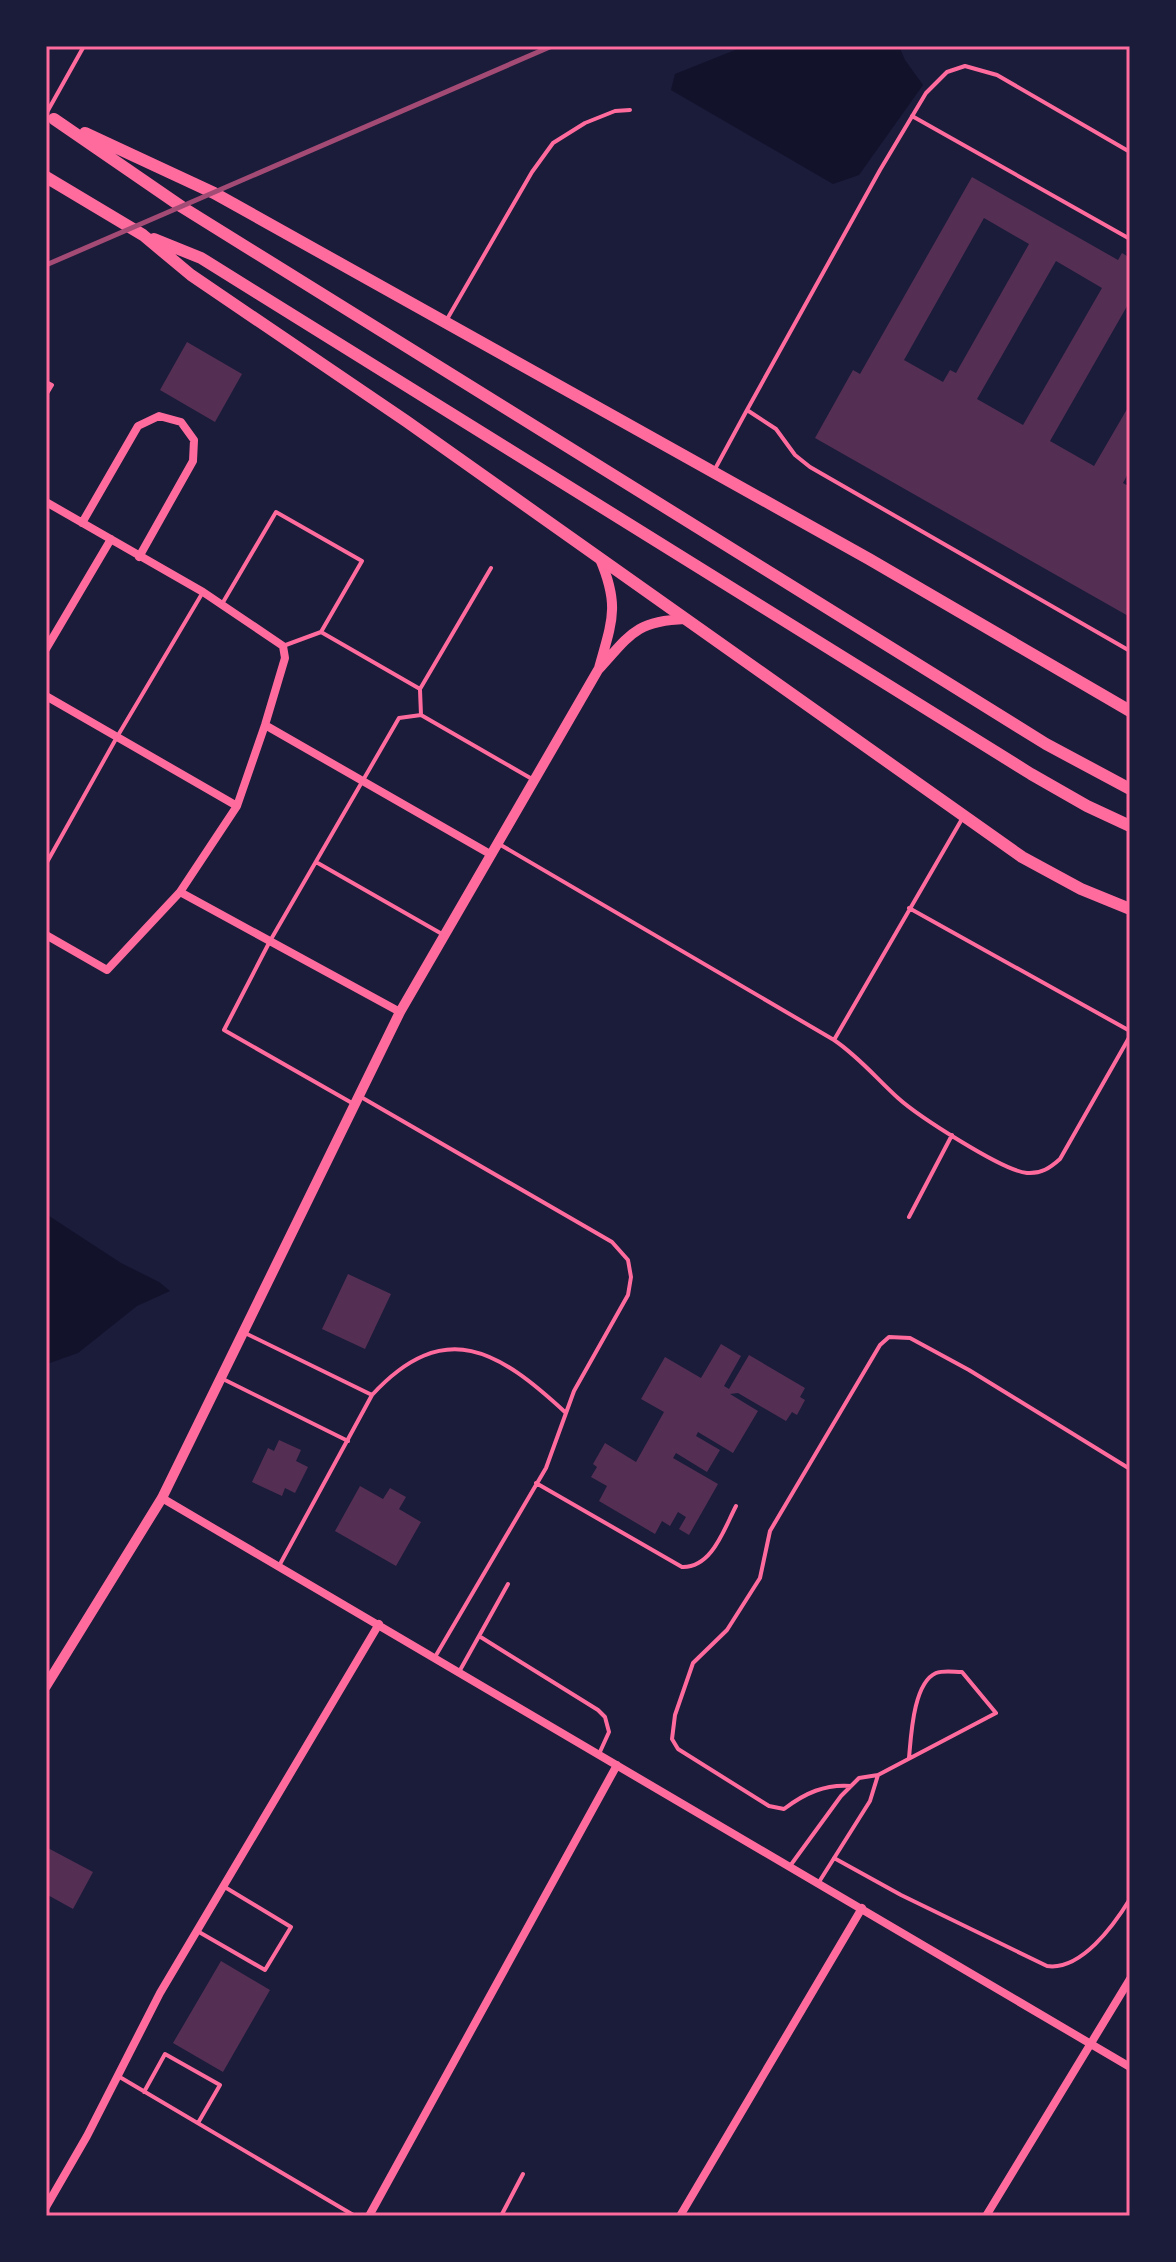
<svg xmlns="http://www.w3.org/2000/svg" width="1176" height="2262" viewBox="0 0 1176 2262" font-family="Lato,sans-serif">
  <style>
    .water { fill: #12122b }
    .building { fill: #542f53; fill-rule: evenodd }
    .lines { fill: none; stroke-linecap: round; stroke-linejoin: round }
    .service { stroke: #ff6b9d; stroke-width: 4 }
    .minor { stroke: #ff6b9d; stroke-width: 8 }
    .tertiary { stroke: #ff6b9d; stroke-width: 10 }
    .primary { stroke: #ff6b9d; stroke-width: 12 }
    .rail { stroke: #a44b75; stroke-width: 5 }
    .neatline { fill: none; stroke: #ff6b9d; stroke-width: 3 }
  </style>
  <rect width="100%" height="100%" fill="#1b1b3a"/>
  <!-- water -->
  <path class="water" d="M745,46h154l6,14 18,25 -64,90 -26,9 -162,-94 4,-16z
    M46,1214l75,49 38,19 11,9 -33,15 -59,47 -31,11z"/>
  <!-- building -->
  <path class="building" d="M972,177l146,83 4,-7 8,5v43l-80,140 44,25 36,-62v66l-7,13 7,4v130l-315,-179 38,-68 7,4zM984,218l45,26 -73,129 -6,-3 -7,12 -39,-22zM1056,261l46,27 -79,137 -46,-26z
    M187,342l55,32 -27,48 -55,-32z
    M348,1274l43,20 -26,55 -43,-20z
    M721,1344l20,12 -17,30 5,3 20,-34 56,33 -5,9 5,3 -8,15 -5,-3 -6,9 -48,-28 -8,1 28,17 -25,42 -35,-21 -2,4 24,14 -13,22 -31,-19 -3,5 45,26 -29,51 -10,-6 7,-12 -8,-5 -8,14 -8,-5 -7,13 -56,-33 8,-15 -16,-9 6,-10 -4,-3 12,-21 31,19 28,-50 -23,-13 24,-42 36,21z
    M279,1440l22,10 -5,11 12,6 -13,26 -10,-5 -3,8 -30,-14 16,-34 6,3z
    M360,1486l23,13 7,-11 16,9 -7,12 22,13 -25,44 -61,-35z
    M46,1847l47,25 -20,37 -27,-15z
    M221,1961l49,29 -47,82 -50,-29z"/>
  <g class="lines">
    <!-- service -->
    <path class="service" d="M46,114l38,-68
      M912,116l218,123
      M446,321l86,-149 21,-29 32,-20 30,-12 15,-1
      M46,382l6,3 -6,10
      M747,410l133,-240 46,-77 21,-21 18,-6 32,9 133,77
      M715,469l32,-59 29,19 19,26 15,12 320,184
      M222,604l54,-92 86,49 -41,71
      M283,646l38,-14 99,57 71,-121
      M420,690l1,25
      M499,844l335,196c25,17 42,38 64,58 20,18 105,73 129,75 14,1 23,-5 33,-14l70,-123
      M316,862l126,72
      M46,864l71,-127 86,-145
      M909,908l221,123
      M834,1040l128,-221
      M361,1097l251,145 16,18 3,17 -3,18 -54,96 -28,77 -111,189
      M352,1103l-128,-73 46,-89 129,-223 22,-3 111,64
      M909,1217l43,-82
      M245,1333l127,62
      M223,1379l125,62
      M536,1483l146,84c30,1 42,-38 54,-61
      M279,1566l93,-171c73,-79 127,-44 194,18
      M479,1636l119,74 7,7 4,15 -10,22
      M459,1672l49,-88
      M851,1786c-26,-2 -46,7 -67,23l-15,-3 -91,-57 -6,-10 3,-24 18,-52 34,-33 33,-52 10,-47 110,-186 9,-8 21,1 59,32 161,99
      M834,1858l67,37 146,71c34,5 67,-41 83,-67
      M790,1866l51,-70 18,-18 19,-3 118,-62 -34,-41c-8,0 -18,-2 -26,1 -23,10 -25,64 -27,85
      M819,1882l51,-81 8,-26
      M199,1932l66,38 26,-43 -68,-41
      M118,2076l237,140
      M144,2092l21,-38 55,31 -22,38
      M501,2216l22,-42"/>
    <!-- minor -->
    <path class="minor" d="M46,502l157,90 80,54 2,12 -20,67 -28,81 -57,86 -73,78 -61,-35
      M82,523l56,-97 21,-10 22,6 13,18 -1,21 -54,96
      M46,649l65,-110
      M46,696l191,110
      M265,725l225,129
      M180,892l220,120
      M162,1498l968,569
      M46,2207l41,-71 73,-143 219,-369
      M369,2216l248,-451
      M680,2216l182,-308
      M986,2216l144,-237"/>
    <!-- tertiary -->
    <path class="tertiary" d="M599,668c13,-47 21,-62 1,-109
      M46,1686l116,-188 238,-486 198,-342c32,-35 37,-49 87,-51"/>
    <!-- primary -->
    <path class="primary" d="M54,119l128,88 864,537 84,45
      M85,133l129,60 655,366 261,152
      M46,177l97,58 48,40 215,146 616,436 59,32 49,20
      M154,239l47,19 830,516 56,32 43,20"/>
    <!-- rail -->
    <path class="rail" d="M46,265l506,-219"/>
  </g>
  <!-- border -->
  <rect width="1176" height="2262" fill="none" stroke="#1b1b3a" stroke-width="96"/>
  <rect x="48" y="48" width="1080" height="2166" class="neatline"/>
</svg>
